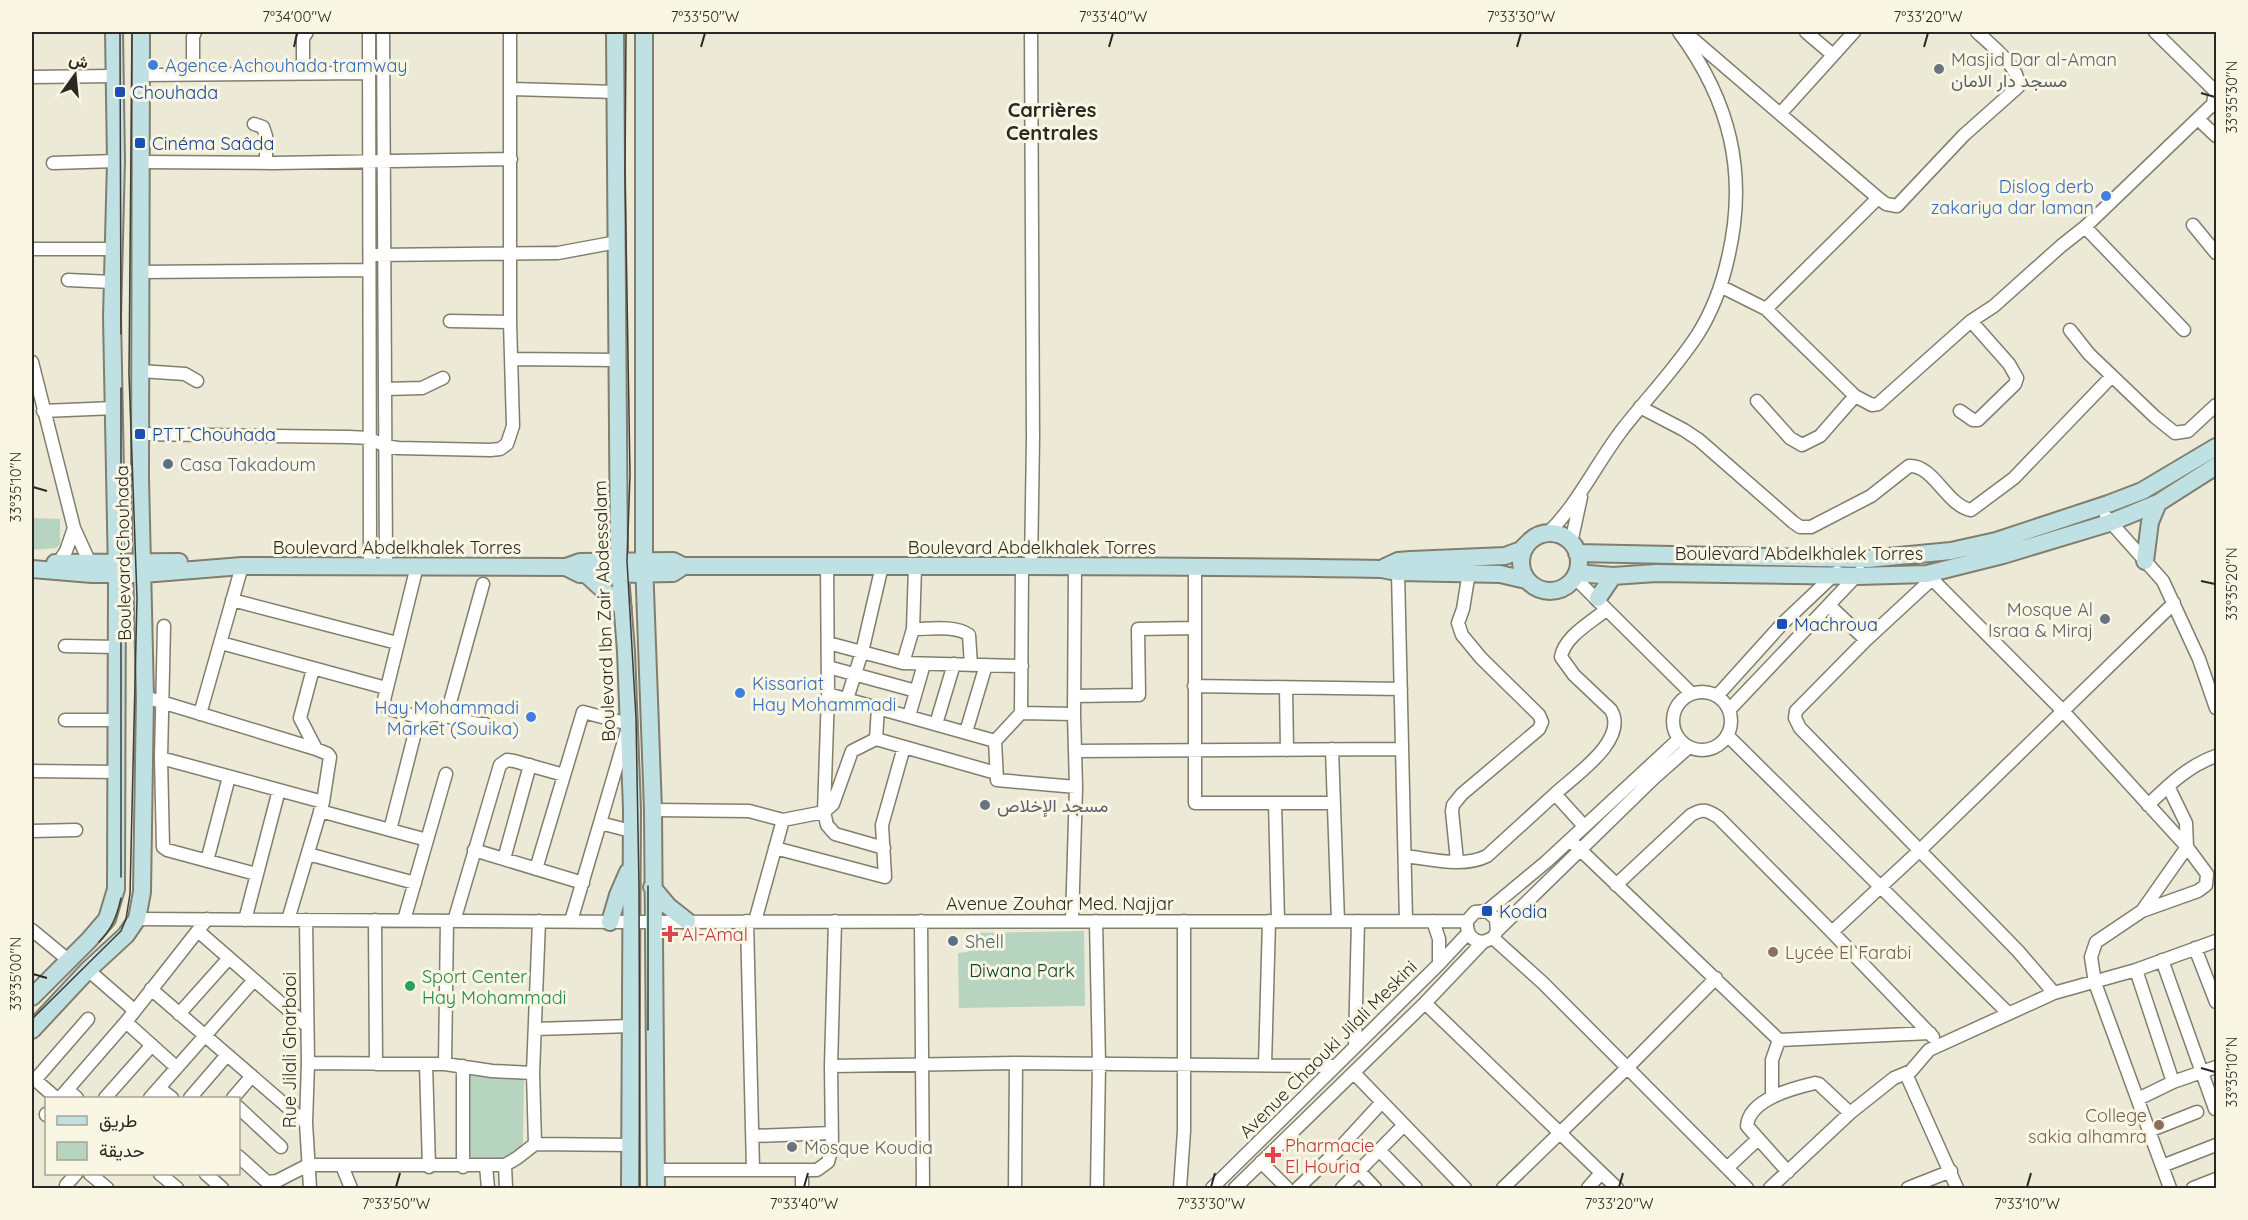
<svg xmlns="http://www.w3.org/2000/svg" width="2248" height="1220" viewBox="0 0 2248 1220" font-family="Quicksand,Vazirmatn,sans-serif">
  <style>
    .green { fill: #b7d4c1 }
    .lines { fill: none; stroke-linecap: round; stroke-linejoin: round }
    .street-casing { stroke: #817e6e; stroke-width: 15 }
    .secondary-casing { stroke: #817e6e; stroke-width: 20 }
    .street { stroke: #fff; stroke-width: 12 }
    .secondary { stroke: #c0e1e3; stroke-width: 16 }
    .tram { stroke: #3f3d36; stroke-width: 1.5 }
    .ticks { fill: none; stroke: #2a2822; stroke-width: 2 }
    .shop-dot { fill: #3f7fe0; stroke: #f9f6e4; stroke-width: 2 }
    .worship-dot { fill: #6b7280; stroke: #f9f6e4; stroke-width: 2 }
    .transit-dot { fill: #1a4fb4; stroke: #f9f6e4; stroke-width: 2 }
    .service-dot { fill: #5c6f8a; stroke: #f9f6e4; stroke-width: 2 }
    .health-dot { fill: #e0444e; stroke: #f9f6e4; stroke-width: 2 }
    .education-dot { fill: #8d6e63; stroke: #f9f6e4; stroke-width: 2 }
    .leisure-dot { fill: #2e9e5b; stroke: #f9f6e4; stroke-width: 2 }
    .labels { text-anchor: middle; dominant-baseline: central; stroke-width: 6; stroke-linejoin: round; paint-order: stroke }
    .worship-label { font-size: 18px; fill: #5b616d; stroke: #f9f6e4; text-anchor: start }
    .shop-label { font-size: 18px; fill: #366cbe; stroke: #f9f6e4; text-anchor: start }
    .transit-label { font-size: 18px; fill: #164399; stroke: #f9f6e4; text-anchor: start }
    .service-label { font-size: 18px; fill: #4e5e75; stroke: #f9f6e4; text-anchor: start }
    .street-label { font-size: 18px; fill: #2a2822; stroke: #f9f6e4 }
    .health-label { font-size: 18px; fill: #be3a42; stroke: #f9f6e4; text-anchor: start }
    .education-label { font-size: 18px; fill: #785e54; stroke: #f9f6e4; text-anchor: start }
    .park-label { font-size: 18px; fill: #0c4428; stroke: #f9f6e4 }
    .leisure-label { font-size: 18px; fill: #27864d; stroke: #f9f6e4; text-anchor: start }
    .neighbourhood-label { font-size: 20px; font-weight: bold; fill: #2a2822; stroke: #f9f6e4 }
    .neatline { fill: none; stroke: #2a2822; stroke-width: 2 }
    .ticks-label { font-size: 15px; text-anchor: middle; fill: #2a2822 }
  </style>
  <rect width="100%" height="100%" fill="#ece9d7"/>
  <!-- green -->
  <path class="green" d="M32,518l28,1v25l-4,4 -24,2z
    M1084,931l1,75 -126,2 -1,-55 10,-1 -1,-19z
    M466,1076l58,1 -1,65 -8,17h-42l-7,-9z"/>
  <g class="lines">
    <!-- street casing -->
    <g class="street-casing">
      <path id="street" d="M369,32l1,534
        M383,32l3,534
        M1806,32l27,23
        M1687,34l191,164 8,6 11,2 67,-71 54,-48c4,-18 -29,-44 -41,-55
        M303,73v-35l4,-6
        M193,74v-37l2,-5
        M140,75l228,-2
        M32,77l81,-1
        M512,89l104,3
        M1780,114l74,-82
        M2198,119l18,17
        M254,124l9,3 3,9v27
        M140,162l134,1 237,-4
        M53,163l63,-2
        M2193,225l23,28
        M2085,227l99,103
        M32,249h82
        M376,255l182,-2 59,-11
        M140,272l229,-2
        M68,280l44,2
        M1722,287l44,22 89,87 17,9 6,-1 93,-83 23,-15 67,-60 24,-19 128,-123 2,-13 -60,-59
        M1766,309l112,-111
        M450,321l60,1
        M2070,330l19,24 66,63 20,16 13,-2 28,-26
        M511,359l107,1
        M32,362l42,166 15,33
        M140,371l45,3 12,7
        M385,389l37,-1 21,-10
        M1757,401l33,37 12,7 18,-9 35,-40
        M1640,407l44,23 15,10 94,82 7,5h11l60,-31 38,-30c24,-2 38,40 62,44l43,-32 98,-102
        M43,411l72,-3
        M1960,411l13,9h5l37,-36 2,-6 -8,-14 -38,-43
        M140,434l209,3 20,1 16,8 13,2 92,2 10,-1 7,-5 6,-18 -3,-104v-290
        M2106,517l57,64 36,78 17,49
        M1548,533c30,-29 48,-69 74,-103 25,-32 54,-62 76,-96 15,-24 24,-49 30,-76 20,-85 2,-157 -49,-226
        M1571,543l10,-46
        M59,562l7,-11 8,-23
        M417,566l-33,134 3,8 34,10
        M1195,566v237h139
        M1022,567l-1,146 53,1
        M1031,567l2,-129 -2,-406
        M1398,572l8,349
        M1927,574l136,137 124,136 20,27 -1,11 -8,6 -56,20
        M1574,577l118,117
        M232,600l165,43
        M1829,605l37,35 -70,71 -1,7 5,10 218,223 36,42
        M164,626l-3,132 2,89 4,3 89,24
        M913,629c17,0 42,-4 56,6l2,30
        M1866,640l66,-61
        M221,643l165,45
        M828,643l75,20 119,3
        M65,646l52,1
        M903,663l10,-34 2,-62
        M828,667l88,24
        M313,669l-13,49 16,31
        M1194,686l207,3
        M1286,688l1,62
        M1673 721a29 29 0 1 1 58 0a29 29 0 1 1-58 0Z
        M828,694l167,47 26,-28
        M1074,696l65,-1 -1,-66 56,-1
        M1717,696l65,-72 55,-52
        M145,697l171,52 12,5 2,3 -7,45 -35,118
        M847,699l15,-47 20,-86
        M1729,710l131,-138
        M200,714l42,-148
        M909,716l15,-52
        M446,717l37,-133
        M65,720h51
        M936,724l18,-60
        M966,732l20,-67
        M1727,735l281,278
        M876,739l2,-31
        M995,741l2,39 79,7
        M1332,749l6,172
        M1075,751l327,-2
        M161,758l162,44
        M32,771l85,1
        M2168,786l18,37 1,24 -45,64 -46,31 -5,15 4,26 75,205
        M1555,794c19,-18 74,-54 56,-84l-37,-35 -13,-18c3,-19 27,-33 41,-44
        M1275,803l3,118
        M2148,805c22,-21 40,-39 68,-49
        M653,810l96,1 34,9 41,-8 4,-118 -1,-128
        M320,811l107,29
        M390,830l28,-109c19,-16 46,5 67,3
        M32,831l44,-1
        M1570,840l209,200 151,-7
        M775,848l110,29 -3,-52 22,-78
        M884,848l-49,-14 -8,-9 -3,-13 9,-8 19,-53 24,-12 120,34
        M474,850l109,33
        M308,854l107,29
        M1405,856c26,3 58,12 82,0l68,-62 29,32
        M504,859l26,-94
        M207,861l22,-84
        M1457,861l-5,-50 1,-6 9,-11 77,-65 3,-7 -3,-7 -58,-57 -19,-23 -4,-12 5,-14 6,-37
        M536,869l47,-157 46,12 -29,99
        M1616,885l75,-70c12,-7 16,-5 27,2l114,115 87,-81 255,-248
        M1487,911l59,-49 133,-123
        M137,919l494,3 836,-1
        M245,920l34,-130
        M306,920l2,143 -2,60 4,65
        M375,920l1,144
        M404,920l42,-146
        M454,921l46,-156 7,-5 7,1 50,14
        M571,921l29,-98 31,8
        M747,921l6,248
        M755,921l28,-101
        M921,921l2,267
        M1072,921l4,-134 -2,-73 1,-147
        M1096,921l3,143 -2,124
        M1433,921l6,18v25
        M32,930l35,29
        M198,931l109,95
        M1497,931l-1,-12 -9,-8 -12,1 -8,9c-1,12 4,20 16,21l10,-4 4,-7 157,-153 35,-31
        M1832,932l101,105
        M1493,938l50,45 204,205
        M2195,948l21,54
        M2162,960l53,149
        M88,970l46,40
        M2136,970l37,112 -35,17
        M151,989l155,134
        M1425,1003l192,185
        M179,1014l50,-56
        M126,1022l50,45
        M535,1029l97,-3
        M1355,1046l3,-125
        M308,1063l137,1 47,7 41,2
        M426,1064l3,103
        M445,1064l2,-143
        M1265,1065l4,-144
        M831,1066l185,-3 320,3
        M1354,1073l111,115
        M1906,1074l51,114
        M32,1077l24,21
        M35,1080l53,-61
        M2173,1082l43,-15
        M159,1088l13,10
        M68,1090l9,8
        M1772,1096v-36l7,-20
        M60,1098l66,-76 81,-103
        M105,1098l47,-53
        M150,1098l104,-118
        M190,1098l37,-43
        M233,1098l19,-22
        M238,1107l43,40
        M46,1115v-1
        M2149,1131l48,-19
        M753,1136l79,-3
        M535,1144l-2,-71 6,-152
        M1380,1151l36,37
        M238,1156l29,26 10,-1 31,-16h197l12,-7 18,-14 95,1
        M1261,1162l26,26
        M505,1165l1,23
        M342,1166l9,22
        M486,1166l2,22
        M2162,1166l54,-21
        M463,1167v-101
        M1727,1168l31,-29
        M655,1170h162l11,-8 4,-15 -1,-81 4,-145
        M802,1170v18
        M1359,1171l16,17
        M1788,1172l-41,-46c2,-27 47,-38 68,-43l4,1 31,29
        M90,1174l17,14
        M160,1174l17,14
        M206,1174l16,14
        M66,1188v-3l10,-11
        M1015,1188l1,-125
        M1180,1188l4,-57v-210
        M1212,1188l227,-224 29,-31
        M1235,1188l190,-185 58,-61
        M1298,1188l40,-38 44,-48
        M1342,1188l62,-63
        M1503,1188l124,-120 89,-90
        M1588,1188l13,-15
        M1770,1188l80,-75 44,-35 17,-7 18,-21 125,-57 82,-23 80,-29
        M1908,1188l43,-17
        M2193,1188l23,-9"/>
    </g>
    <!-- secondary casing -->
    <g class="secondary-casing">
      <path id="secondary" d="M615,32l4,530 7,89 6,158 -2,379
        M644,32v530l9,248 3,378
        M1521 562a29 29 0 1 1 58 0a29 29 0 1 1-58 0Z
        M1577,553l290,6 84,-8 45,-10 112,-37 34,-13 74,-44
        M2145,561l5,-39 8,-19
        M55,563l124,-1
        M566,567l14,7h39l54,-1 9,-6
        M1385,567l13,-6 13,-1 94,-4 16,-6 7,-7
        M32,569l60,5h51l99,-8 324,1 14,-5 93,-1 10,5c233,0 466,-1 698,3l17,3 102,2 26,6
        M1577,573l36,3 43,-3 202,3 69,-2 76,-19 106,-32 49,-20 58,-37
        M586,574l37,34
        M1598,598l15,-22
        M652,887l16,19 19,15
        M610,922l8,-27 10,-23
        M32,997l57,-57 18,-21 9,-30 1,-314 -5,-258 4,-156 -2,-129
        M32,1030l56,-60 38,-35 11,-16 5,-27 3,-195 -5,-219 1,-446"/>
    </g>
    <!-- street -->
    <use href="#street" class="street"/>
    <!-- secondary -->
    <use href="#secondary" class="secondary"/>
    <!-- tram -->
    <path class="tram" d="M120,32l1,302
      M626,32l-1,141 5,302 -3,86 9,157 3,169 1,301
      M121,388v489
      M648,886v144
      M99,942c13,-13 18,-26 22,-44
      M32,1019l89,-88 5,-12 4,-25 7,-296 -8,-224 3,-342"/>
  </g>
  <!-- ticks -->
  <path class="ticks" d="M294,47l3,-14M701,47l4,-14M1109,47l4,-14M1517,47l4,-14M1924,47l4,-14M2201,93l14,4M33,487l14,4M2201,581l14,3M33,974l14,4M2201,1068l14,4M396,1187l4,-14M804,1187l4,-14M1211,1187l4,-14M1619,1187l4,-14M2027,1187l4,-14"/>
  <!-- markers -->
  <g class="shop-dot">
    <circle cx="153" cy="65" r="6"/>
    <circle cx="2106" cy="196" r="6"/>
    <circle cx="740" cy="693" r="6"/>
    <circle cx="531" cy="717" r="6"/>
  </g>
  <g class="worship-dot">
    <circle cx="1939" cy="69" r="6"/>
    <circle cx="2105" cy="619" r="6"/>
    <circle cx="985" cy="805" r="6"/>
    <circle cx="792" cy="1147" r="6"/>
  </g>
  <g class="transit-dot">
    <rect x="114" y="86" width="12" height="12" rx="3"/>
    <rect x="134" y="137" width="12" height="12" rx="3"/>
    <rect x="134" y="428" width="12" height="12" rx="3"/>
    <rect x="1776" y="618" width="12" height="12" rx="3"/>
    <rect x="1481" y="905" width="12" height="12" rx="3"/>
  </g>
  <g class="service-dot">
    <circle cx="168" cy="464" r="6"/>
    <circle cx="953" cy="941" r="6"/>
  </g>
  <g class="health-dot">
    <path d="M667 925h6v6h6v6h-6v6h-6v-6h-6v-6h6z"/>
    <path d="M1270 1146h6v6h6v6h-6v6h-6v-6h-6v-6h6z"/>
  </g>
  <g class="education-dot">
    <circle cx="1773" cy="952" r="6"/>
    <circle cx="2159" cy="1125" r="6"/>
  </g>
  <circle class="leisure-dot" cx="410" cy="986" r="6"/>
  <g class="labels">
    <!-- worship labels -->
    <g class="worship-label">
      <text x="1951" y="59">Masjid Dar al-Aman<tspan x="1951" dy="21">مسجد دار الامان</tspan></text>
      <text x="2093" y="609" text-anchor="end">Mosque Al<tspan x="2093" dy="21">Israa &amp; Miraj</tspan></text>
      <text x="997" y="805">مسجد الإخلاص</text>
      <text x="804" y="1147">Mosque Koudia</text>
    </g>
    <!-- shop labels -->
    <g class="shop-label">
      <text x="165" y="65">Agence Achouhada tramway</text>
      <text x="2094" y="186" text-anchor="end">Dislog derb<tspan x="2094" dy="21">zakariya dar laman</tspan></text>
      <text x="752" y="683">Kissariat<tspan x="752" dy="21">Hay Mohammadi</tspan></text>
      <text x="519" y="707" text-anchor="end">Hay Mohammadi<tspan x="519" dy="21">Market (Souika)</tspan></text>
    </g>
    <!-- transit labels -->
    <g class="transit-label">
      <text x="132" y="92">Chouhada</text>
      <text x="152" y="143">Cinéma Saâda</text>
      <text x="152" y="434">PTT Chouhada</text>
      <text x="1794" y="624">Machroua</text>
      <text x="1499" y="911">Kodia</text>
    </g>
    <!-- service labels -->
    <g class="service-label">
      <text x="180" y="464">Casa Takadoum</text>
      <text x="965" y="941">Shell</text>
    </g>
    <!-- street labels -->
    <g class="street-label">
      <text x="397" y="547">Boulevard Abdelkhalek Torres</text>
      <text x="1032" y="547">Boulevard Abdelkhalek Torres</text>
      <text transform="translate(123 553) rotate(-91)">Boulevard Chouhada</text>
      <text x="1799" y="553">Boulevard Abdelkhalek Torres</text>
      <text transform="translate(604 611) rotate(-92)">Boulevard Ibn Zair Abdessalam</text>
      <text x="1060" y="903">Avenue Zouhar Med. Najjar</text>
      <text transform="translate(1328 1049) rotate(-45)">Avenue Chaouki Jilali Meskini</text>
      <text transform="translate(289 1050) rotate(-90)">Rue Jilali Gharbaoi</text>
    </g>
    <!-- health labels -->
    <g class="health-label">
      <text x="682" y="934">Al-Amal</text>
      <text x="1285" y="1145">Pharmacie<tspan x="1285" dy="21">El Houria</tspan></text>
    </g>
    <!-- education labels -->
    <g class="education-label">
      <text x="1785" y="952">Lycée El Farabi</text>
      <text x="2147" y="1115" text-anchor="end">College<tspan x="2147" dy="21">sakia alhamra</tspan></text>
    </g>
    <!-- park labels -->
    <g class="park-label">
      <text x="1022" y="970">Diwana Park</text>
    </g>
    <!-- leisure labels -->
    <g class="leisure-label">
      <text x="422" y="976">Sport Center<tspan x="422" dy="21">Hay Mohammadi</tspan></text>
    </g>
    <!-- neighbourhood labels -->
    <g class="neighbourhood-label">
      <text x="1052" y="109">Carrières<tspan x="1052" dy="23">Centrales</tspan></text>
    </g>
  </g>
  <!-- border -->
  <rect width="2248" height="1220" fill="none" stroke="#f9f6e4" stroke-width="66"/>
  <!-- legend -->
  <rect x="45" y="1097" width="195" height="78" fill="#f9f6e4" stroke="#a6a496" stroke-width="1.5"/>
  <rect x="57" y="1116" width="30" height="9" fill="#c0e1e3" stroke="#a6a496" stroke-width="1.5"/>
  <text x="99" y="1127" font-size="18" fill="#2a2822">طريق</text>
  <rect x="57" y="1142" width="30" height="18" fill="#b7d4c1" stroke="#a6a496" stroke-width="1.5"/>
  <text x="99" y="1157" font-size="18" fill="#2a2822">حديقة</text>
  <!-- north arrow -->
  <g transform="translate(75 75) rotate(15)" stroke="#f9f6e4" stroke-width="4.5" paint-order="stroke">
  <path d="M0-4.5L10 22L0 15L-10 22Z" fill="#2a2822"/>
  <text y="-9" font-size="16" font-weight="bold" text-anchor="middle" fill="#2a2822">ش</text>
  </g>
  <rect x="33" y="33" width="2182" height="1154" class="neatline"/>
  <g class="ticks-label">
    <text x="297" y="22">7°34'00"W</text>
    <text x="705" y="22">7°33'50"W</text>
    <text x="1113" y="22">7°33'40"W</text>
    <text x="1521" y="22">7°33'30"W</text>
    <text x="1928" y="22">7°33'20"W</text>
    <text transform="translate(2232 97) rotate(-90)" y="5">33°35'30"N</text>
    <text transform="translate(16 487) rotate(-90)" y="5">33°35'10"N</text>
    <text transform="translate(2232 584) rotate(-90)" y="5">33°35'20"N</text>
    <text transform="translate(16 974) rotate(-90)" y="5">33°35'00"N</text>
    <text transform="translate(2232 1072) rotate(-90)" y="5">33°35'10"N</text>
    <text x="396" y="1209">7°33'50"W</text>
    <text x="804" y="1209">7°33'40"W</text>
    <text x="1211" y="1209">7°33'30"W</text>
    <text x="1619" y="1209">7°33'20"W</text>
    <text x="2027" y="1209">7°33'10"W</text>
  </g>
</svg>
